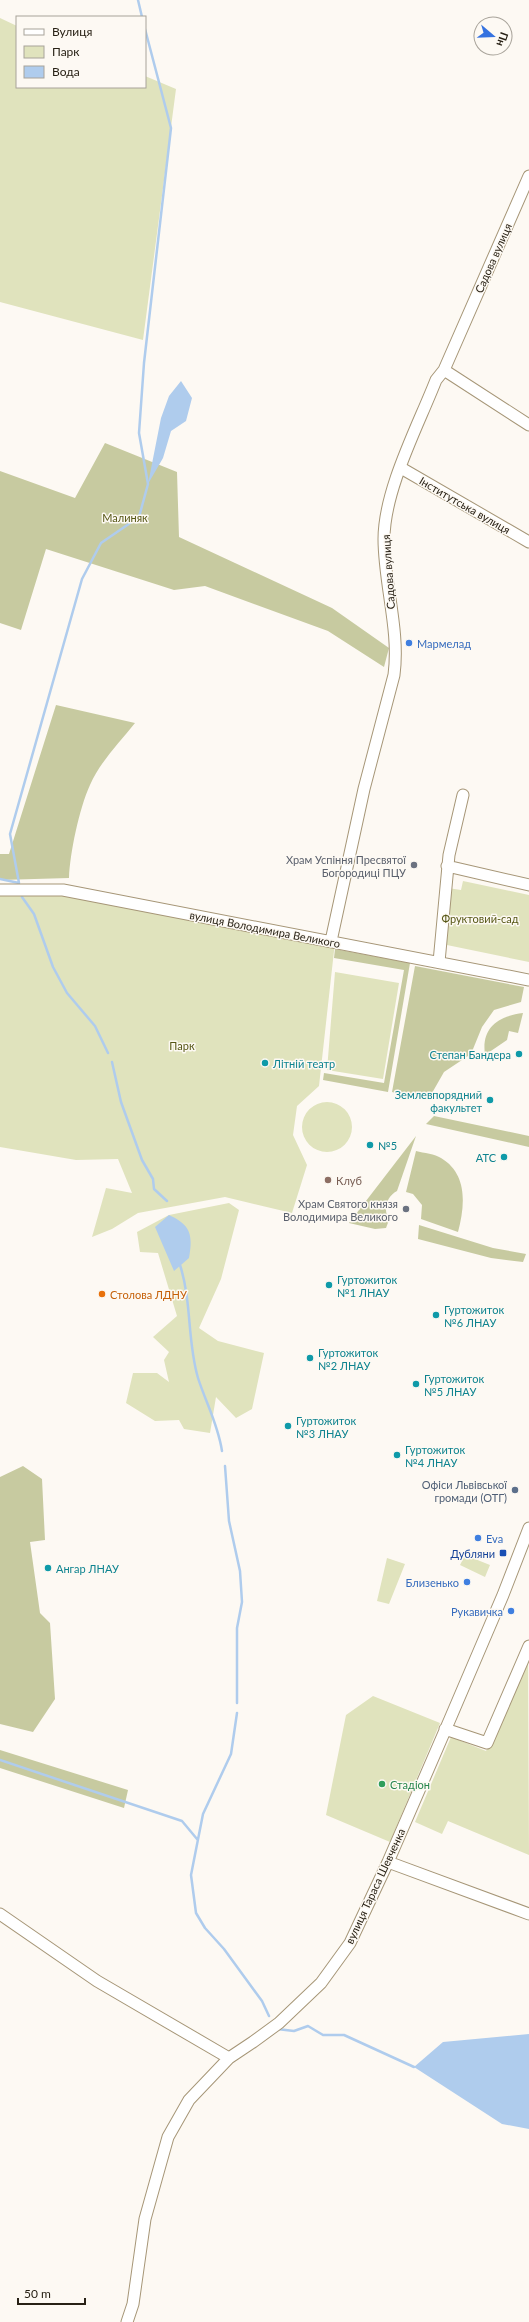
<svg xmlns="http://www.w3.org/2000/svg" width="529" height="2322" viewBox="0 0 529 2322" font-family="Lato,sans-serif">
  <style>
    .green { fill: #e0e3bd }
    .forest { fill: #c7caa0 }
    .water { fill: #afcced }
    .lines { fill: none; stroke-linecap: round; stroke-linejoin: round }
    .stream { stroke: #afcced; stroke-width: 2.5 }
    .minor-casing { stroke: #a69677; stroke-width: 13 }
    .minor { stroke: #fff; stroke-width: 11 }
    .shop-dot { fill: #3f7fe0; stroke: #fdf9f3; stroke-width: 1.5 }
    .worship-dot { fill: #6b7280; stroke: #fdf9f3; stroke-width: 1.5 }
    .culture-dot { fill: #0f9aa8; stroke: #fdf9f3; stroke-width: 1.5 }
    .education-dot { fill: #8d6e63; stroke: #fdf9f3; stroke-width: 1.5 }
    .food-dot { fill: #e8710a; stroke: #fdf9f3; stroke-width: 1.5 }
    .service-dot { fill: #5c6f8a; stroke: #fdf9f3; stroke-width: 1.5 }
    .transit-dot { fill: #1a4fb4; stroke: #fdf9f3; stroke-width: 1.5 }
    .leisure-dot { fill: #2e9e5b; stroke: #fdf9f3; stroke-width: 1.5 }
    .labels { text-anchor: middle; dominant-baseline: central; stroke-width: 3; stroke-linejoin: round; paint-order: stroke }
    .street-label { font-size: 11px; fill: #282115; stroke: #fdf9f3 }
    .park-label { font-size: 11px; fill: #565715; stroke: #fdf9f3 }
    .shop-label { font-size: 11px; fill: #366cbe; stroke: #fdf9f3; text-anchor: start }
    .worship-label { font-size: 11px; fill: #5b616d; stroke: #fdf9f3; text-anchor: end }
    .culture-label { font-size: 11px; fill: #0d838f; stroke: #fdf9f3; text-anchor: start }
    .education-label { font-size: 11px; fill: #785e54; stroke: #fdf9f3; text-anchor: start }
    .food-label { font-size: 11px; fill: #c56008; stroke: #fdf9f3; text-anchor: start }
    .service-label { font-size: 11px; fill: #4e5e75; stroke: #fdf9f3; text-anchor: end }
    .transit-label { font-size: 11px; fill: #164399; stroke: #fdf9f3; text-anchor: end }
    .leisure-label { font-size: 11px; fill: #27864d; stroke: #fdf9f3; text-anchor: start }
  </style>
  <rect width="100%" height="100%" fill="#fdf9f3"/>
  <!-- green -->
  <path class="green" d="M0,18l17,8v61h128v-11l31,13 -33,251 -143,-38z
    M463,881l66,14v67l-87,-18 6,-56 13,2z
    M0,890h63l272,52 -16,144 -22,20 -4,29 14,30 -15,48 -67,-16 -87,16 -26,16 -20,8 14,-49 26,5 -14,-34 -42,1 -76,-13z
    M335,972l64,11 -16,96 -56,-9z
    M302 1127a25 25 0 1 1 50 0a25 25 0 1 1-50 0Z
    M229,1203l10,7 -18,69 -22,49 19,13 46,12 -12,56 -16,9 -20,-21 -6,36 -26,-4 -5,-9 -24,1 -29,-18 7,-30h24l12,9 -5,-22 5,-8 -16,-15 24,-21 -19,-63 -18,-1 -3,-20 32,-17z
    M465,1555l25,10 -5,12 -25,-12z
    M387,1558l18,6 -16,40 -12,-3z
    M528,1651l1,204 -81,-34 -6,13 -27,-12 36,-85 35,14z
    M373,1696l67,27 -50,119 -64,-27 20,-100z"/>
  <!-- forest -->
  <path class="forest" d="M105,443l72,29 2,65 153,71 57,40 -5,19 -56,-36 -123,-45 -31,4 -128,-41 -25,81 -21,-7v-152l75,27z
    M56,705l79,18c-16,20 -35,39 -45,62 -11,24 -20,68 -21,93l-69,2v-26h9z
    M335,949l75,14 -22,129 -65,-12 1,-7 60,10 20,-113 -70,-12z
    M415,966l109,21 -3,15 -27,8 -12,17 -11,27 -27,18 -16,28 -36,-8z
    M523,1013l-5,20 -9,-2 -2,9 -22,15c-4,-28 14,-39 38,-42z
    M434,1116l95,20v11l-103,-23z
    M416,1136l-19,55c-11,6 -14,19 -8,29l-3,8 -11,1 -26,-6z
    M416,1151c8,2 19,3 25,7 27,16 24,48 17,74l-37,-13 1,-14 -9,-11 -7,-2z
    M419,1225l74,23 33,6 -3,8 -32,-4 -73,-19z
    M23,1466l19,13 3,61 -15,2 10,71 10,10 5,76 -22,33 -33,-8v-247z
    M0,1750l128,40 -4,18 -124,-40z"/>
  <!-- water -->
  <path class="water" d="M181,381l11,17 -6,23 -15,10 -8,27 -15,26 13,-66 8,-22z
    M169,1215c22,10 24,20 20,43l-15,13 -19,-44z
    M529,2034v95l-27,-5 -88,-57 29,-25z"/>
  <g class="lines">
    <!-- stream -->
    <path class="stream" d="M138,0l4,17
      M0,879l19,4 -9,-49 72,-255 19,-36 38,-26 9,-33 -9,-51 5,-70 27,-235 -26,-99
      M22,897l12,17 19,53 14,26 28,33 13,27
      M112,1062l9,40 21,58 11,19 1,10 13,12
      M180,1265c12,37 7,76 18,113 8,25 20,46 24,73
      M225,1466l4,55 11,50 2,31 -5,26v75
      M237,1713l-6,41 -28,60 -12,61 5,38 9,15 19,21 38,52 7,15
      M0,1760l182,61 15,18
      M277,2029l17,2 14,-5 15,9h21l70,32"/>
    <!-- minor casing -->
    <g class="minor-casing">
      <path id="minor" d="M444,370l85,55
        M401,468l128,74
        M447,866l82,19
        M0,890h63l466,90
        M331,941l33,-152 30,-114c6,-45 -10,-91 -10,-136 0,-49 34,-113 52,-159l8,-10 85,-194
        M439,962l10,-107 14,-60
        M445,1729l42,14 42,-97
        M388,1862l141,52
        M0,1914l97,67 132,77
        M127,2322l6,-18 12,-85 23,-82 21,-37 40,-42 24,-16 26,-19 42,-40 29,-40 38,-81 62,-143 53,-124 26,-67"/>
    </g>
    <!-- minor -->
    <use href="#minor" class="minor"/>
  </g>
  <!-- markers -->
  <g class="shop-dot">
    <circle cx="409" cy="643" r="4"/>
    <circle cx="478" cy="1538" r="4"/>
    <circle cx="467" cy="1582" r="4"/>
    <circle cx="511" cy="1611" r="4"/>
  </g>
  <g class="worship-dot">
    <circle cx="414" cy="865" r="4"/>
    <circle cx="406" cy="1209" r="4"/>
  </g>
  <g class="culture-dot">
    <circle cx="519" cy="1054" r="4"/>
    <circle cx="265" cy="1063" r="4"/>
    <circle cx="490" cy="1100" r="4"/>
    <circle cx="370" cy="1145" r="4"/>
    <circle cx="504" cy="1157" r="4"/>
    <circle cx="329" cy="1285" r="4"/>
    <circle cx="436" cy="1315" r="4"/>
    <circle cx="310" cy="1358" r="4"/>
    <circle cx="416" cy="1384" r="4"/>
    <circle cx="288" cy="1426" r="4"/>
    <circle cx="397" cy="1455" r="4"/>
    <circle cx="48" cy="1568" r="4"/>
  </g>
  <circle class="education-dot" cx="328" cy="1180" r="4"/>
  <circle class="food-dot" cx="102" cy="1294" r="4"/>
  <circle class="service-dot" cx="515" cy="1490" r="4"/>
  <rect class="transit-dot" x="499" y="1549" width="8" height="8" rx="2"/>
  <circle class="leisure-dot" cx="382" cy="1784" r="4"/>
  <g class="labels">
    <!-- street labels -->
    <g class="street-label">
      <text transform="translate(493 258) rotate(-66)">Садова вулиця</text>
      <text transform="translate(465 505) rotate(30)">Інститутська вулиця</text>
      <text transform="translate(388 572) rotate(-94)">Садова вулиця</text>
      <text transform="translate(265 929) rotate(11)">вулиця Володимира Великого</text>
      <text transform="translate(375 1886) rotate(-65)">вулиця Тараса Шевченка</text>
    </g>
    <!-- park labels -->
    <g class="park-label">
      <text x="125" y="517">Малиняк</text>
      <text x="480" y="918">Фруктовий-сад</text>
      <text x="182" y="1045">Парк</text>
    </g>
    <!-- shop labels -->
    <g class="shop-label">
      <text x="417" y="643">Мармелад</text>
      <text x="486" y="1538">Eva</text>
      <text x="459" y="1582" text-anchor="end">Близенько</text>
      <text x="503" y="1611" text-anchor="end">Рукавичка</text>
    </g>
    <!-- worship labels -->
    <g class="worship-label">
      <text x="406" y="859">Храм Успіння Пресвятої<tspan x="406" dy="13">Богородиці ПЦУ</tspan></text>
      <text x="398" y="1203">Храм Святого князя<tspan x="398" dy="13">Володимира Великого</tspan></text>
    </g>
    <!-- culture labels -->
    <g class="culture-label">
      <text x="511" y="1054" text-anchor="end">Степан Бандера</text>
      <text x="273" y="1063">Літній театр</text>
      <text x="482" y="1094" text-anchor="end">Землевпорядний<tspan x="482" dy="13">факультет</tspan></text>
      <text x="378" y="1145">№5</text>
      <text x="496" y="1157" text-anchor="end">АТС</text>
      <text x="337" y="1279">Гуртожиток<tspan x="337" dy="13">№1 ЛНАУ</tspan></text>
      <text x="444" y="1309">Гуртожиток<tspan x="444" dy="13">№6 ЛНАУ</tspan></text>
      <text x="318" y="1352">Гуртожиток<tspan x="318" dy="13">№2 ЛНАУ</tspan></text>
      <text x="424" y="1378">Гуртожиток<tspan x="424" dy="13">№5 ЛНАУ</tspan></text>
      <text x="296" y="1420">Гуртожиток<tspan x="296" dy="13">№3 ЛНАУ</tspan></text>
      <text x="405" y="1449">Гуртожиток<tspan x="405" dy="13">№4 ЛНАУ</tspan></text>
      <text x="56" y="1568">Ангар ЛНАУ</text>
    </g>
    <!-- education labels -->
    <g class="education-label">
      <text x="336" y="1180">Клуб</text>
    </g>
    <!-- food labels -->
    <g class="food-label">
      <text x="110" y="1294">Столова ЛДНУ</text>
    </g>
    <!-- service labels -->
    <g class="service-label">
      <text x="507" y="1484">Офіси Львівської<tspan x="507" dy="13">громади (ОТГ)</tspan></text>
    </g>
    <!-- transit labels -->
    <g class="transit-label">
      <text x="495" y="1553">Дубляни</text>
    </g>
    <!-- leisure labels -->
    <g class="leisure-label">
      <text x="390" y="1784">Стадіон</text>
    </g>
  </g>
  <!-- legend -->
  <rect x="16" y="16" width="130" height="72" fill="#fdf9f3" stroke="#a8a39a"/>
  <rect x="24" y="29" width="20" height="6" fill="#ffffff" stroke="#a8a39a"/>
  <text x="52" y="36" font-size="12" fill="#282115">Вулиця</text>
  <rect x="24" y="46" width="20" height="12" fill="#e0e3bd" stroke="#a8a39a"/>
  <text x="52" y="56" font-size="12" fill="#282115">Парк</text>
  <rect x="24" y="66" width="20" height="12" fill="#afcced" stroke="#a8a39a"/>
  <text x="52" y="76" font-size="12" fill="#282115">Вода</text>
  <!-- north arrow -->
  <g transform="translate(493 36) rotate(109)"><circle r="19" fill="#fdf9f3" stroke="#a8a39a"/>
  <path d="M0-3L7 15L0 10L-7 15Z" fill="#3572e0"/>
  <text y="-6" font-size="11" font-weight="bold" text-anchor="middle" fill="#282115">Пн</text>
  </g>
  <!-- scale -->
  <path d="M18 2298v6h67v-6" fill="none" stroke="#282115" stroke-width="2"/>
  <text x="24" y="2298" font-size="12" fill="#282115" stroke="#fdf9f3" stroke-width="3" paint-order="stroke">50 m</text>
</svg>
